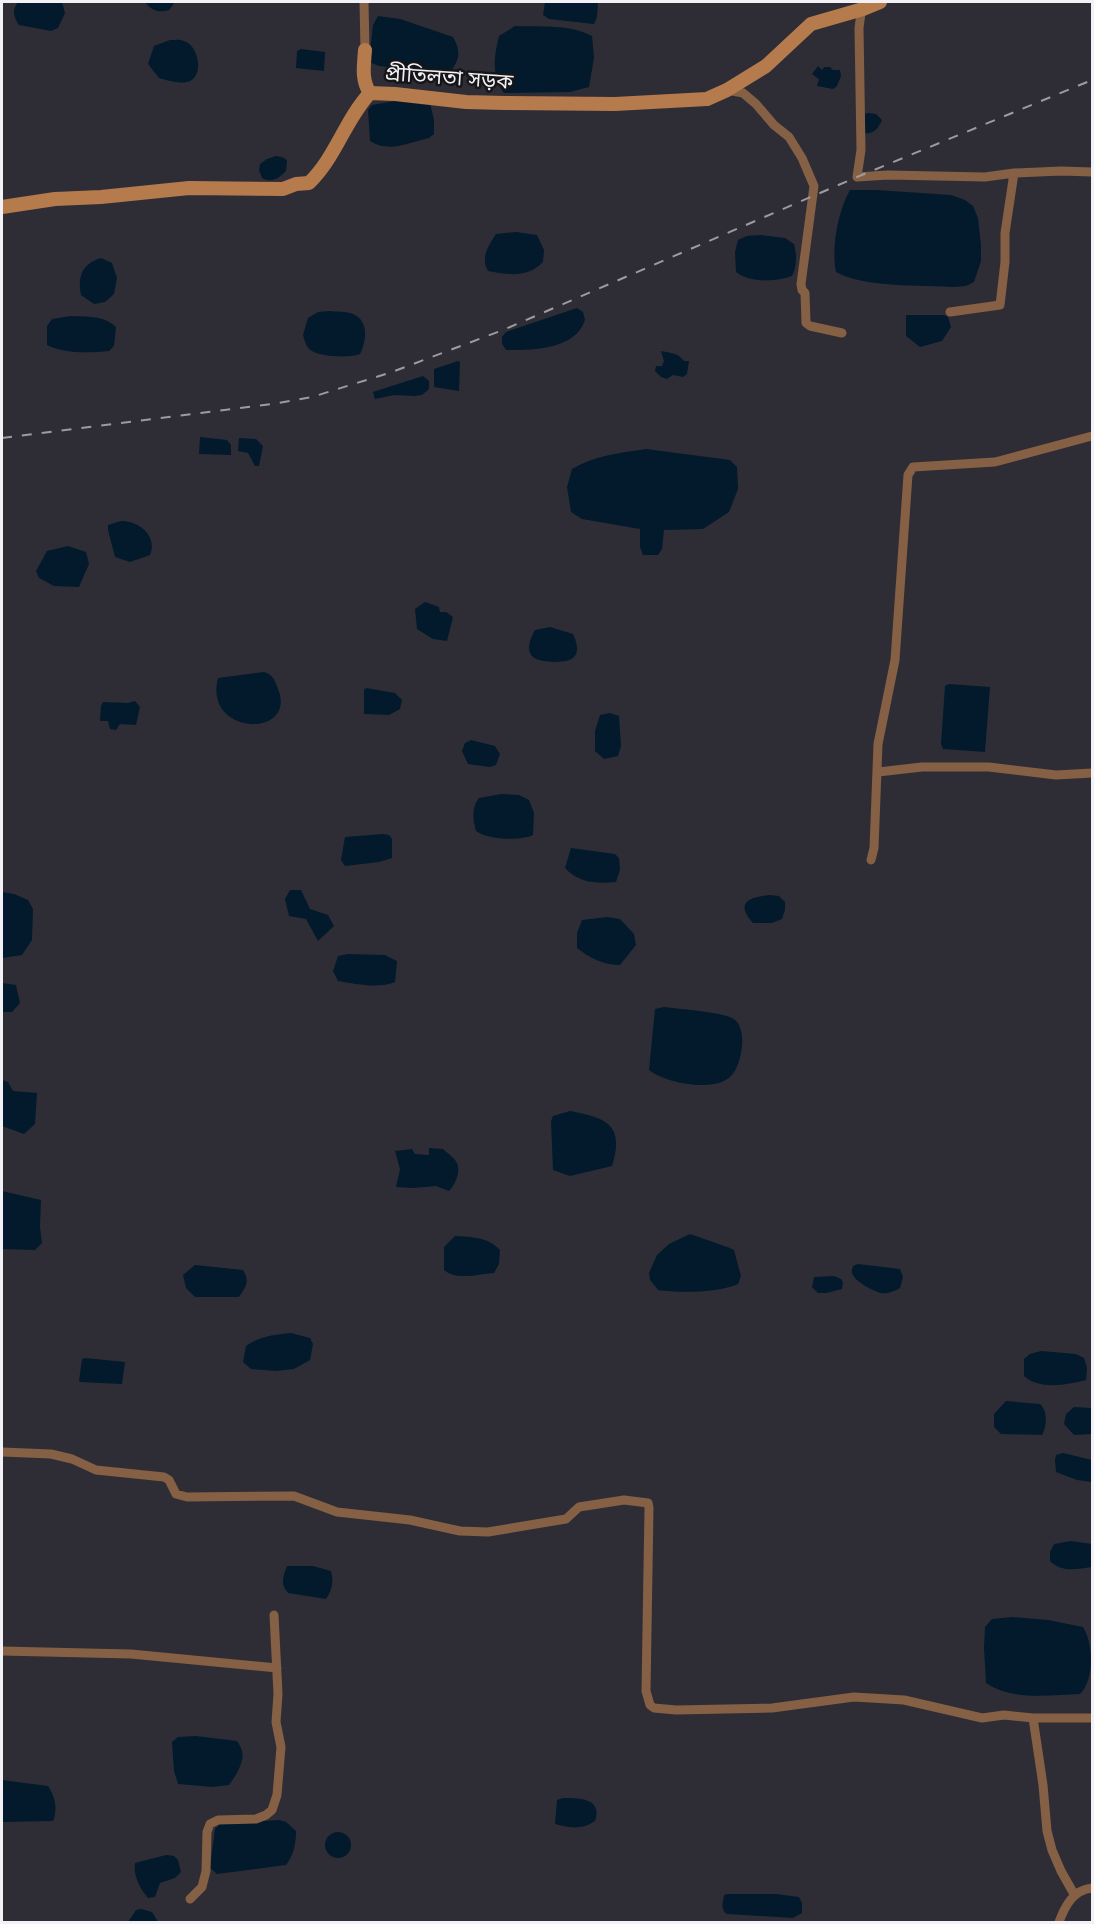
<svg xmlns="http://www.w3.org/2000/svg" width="1094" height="1924" viewBox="0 0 1094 1924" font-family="Arial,'Noto Sans Bengali',sans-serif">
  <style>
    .water { fill: #021a2c }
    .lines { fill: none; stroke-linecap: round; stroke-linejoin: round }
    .street { stroke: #856044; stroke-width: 9 }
    .secondary { stroke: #b57b4d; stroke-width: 14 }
    .rail { stroke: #9b9ba1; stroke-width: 2; stroke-dasharray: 10 10; stroke-linecap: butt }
    .labels { text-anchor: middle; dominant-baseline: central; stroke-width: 5; stroke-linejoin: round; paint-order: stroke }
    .street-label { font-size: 21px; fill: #f1f1f6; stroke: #161619 }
  </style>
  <rect width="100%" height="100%" fill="#2e2d35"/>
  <!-- water -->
  <path class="water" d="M18,2h44l3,11 -7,15 -7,3 -32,-6c-6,-8 -7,-15 -1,-23z
    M145,2h30l-6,8c-11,3 -17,1 -24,-8z
    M545,2h53l-1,15 -3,7 -45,-5 -6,-4z
    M378,16l22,3 53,18c9,16 6,23 -4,37l-70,-8 -10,-4 4,-37z
    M515,26c24,1 55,-2 77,10l2,22 -5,29 -19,5 -66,1c-13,-18 -10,-37 -5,-57z
    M170,40c4,0 10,-1 14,1 15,4 21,37 3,41 -8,2 -20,-2 -28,-4l-11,-14 6,-18z
    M301,49l24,3 -1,19 -28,-3 1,-17z
    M818,66l4,4 2,-3h6l3,3h7l1,6 -4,10 -4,3 -16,-3 2,-7 -7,-5z
    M426,101l4,2 4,17v14l-5,4c-22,5 -39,15 -59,3l-2,-31 4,-5 23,-4z
    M869,113l7,1 6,6c-5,11 -8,13 -20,14l1,-20z
    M276,156l6,1 5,3 -1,11c-8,8 -14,12 -24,7l-3,-8 1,-6 7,-5z
    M850,190h26l75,5 14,5 8,6 5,12 3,27v16l-7,21 -8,4 -11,1c-34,-2 -90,1 -119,-15 -5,-24 2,-61 14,-82z
    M516,232l21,3 7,15 -1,12c-15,16 -35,13 -55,9 -8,-14 1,-26 8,-37z
    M761,235l24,3 9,6c3,12 3,22 -2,32 -16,6 -42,7 -56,-4l-1,-20 3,-12 9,-4z
    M101,258l11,5 5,15 -3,16 -9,8 -11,2 -13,-9c-4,-19 2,-32 20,-37z
    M577,308l6,4 2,8c-10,30 -52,30 -79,30l-4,-6v-7l4,-5z
    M329,311c7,1 17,0 24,3 17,7 13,28 7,40 -9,4 -39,3 -48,-3 -6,-3 -7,-10 -9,-16l5,-17 10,-6z
    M906,315h38l4,2 3,10 -9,14 -22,6 -14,-11z
    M71,316c16,1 32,-1 45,11l-2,19 -5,5c-20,2 -44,3 -62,-6v-19l5,-7z
    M661,351c10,2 17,2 23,10h5l-2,13 -4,3 -10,-2 -6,4 -6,-2 -6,-6 1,-5h6l2,-5z
    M458,361l2,1 -1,29 -25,-4v-18z
    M423,376l6,5v8l-7,6 -7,1 -21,-1 -19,4 -2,-7z
    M200,437l27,3 4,5v10l-32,-1z
    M239,438l17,1 7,7 -4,20h-4l-7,-13 -10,-2z
    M646,449l84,11 7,7 1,22 -9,23 -26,17 -39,1 -2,19 -4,6h-15l-3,-8v-18l-58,-10 -11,-7 -4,-25 5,-18c24,-14 48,-16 74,-20z
    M121,521c18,0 37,15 29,34l-20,7 -15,-5 -7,-27v-5z
    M68,546l18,6 3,12 -10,23 -25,-1 -15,-8 -3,-7 11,-20z
    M425,602l14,5 1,5h6l7,5 -6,24 -14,-2 -16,-10 -2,-20z
    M550,627l23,7c3,7 7,16 1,23 -5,7 -35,6 -41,0 -8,-7 -2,-20 2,-27z
    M264,672c9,2 11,9 14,17 20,49 -75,48 -60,-11z
    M949,684l41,3 -5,65 -42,-3 -2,-5 4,-58z
    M366,688l29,5 7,7 -2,9 -11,6 -25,-1v-24z
    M135,701l5,6 -4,18 -16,-1 -4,6 -6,-1 -2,-8h-8l1,-15 2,-4 25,1z
    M610,713l9,3 2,30 -3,10 -14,3 -9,-8v-20l5,-16z
    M471,740l24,6 5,8 -4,11 -6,2 -22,-3 -6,-13 3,-8z
    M501,794l18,1 10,5 5,13 -1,22c-13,6 -45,5 -57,-4 -3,-11 -5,-23 3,-33z
    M383,834l6,1 3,4v19l-13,4 -34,4 -4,-6 4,-23z
    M571,848l44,6 4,4 1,12 -4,12c-19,2 -37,1 -51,-14z
    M290,890h11l9,19 18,6 6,11 -16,15 -12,-22 -17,-3 -4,-17z
    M2,892l12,2 14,6 5,9 -1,31 -10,15 -20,3z
    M770,895l9,1 6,6v8l-3,9 -10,4h-19c-19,-21 -3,-26 17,-28z
    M607,917l13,2 14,15 2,11 -16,20c-17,0 -30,-7 -43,-17v-15l5,-13z
    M348,954l37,1 12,6 -2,21c-17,7 -39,2 -57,-1l-5,-10 5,-15z
    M2,983l14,2 4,18 -8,9h-10z
    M664,1007c15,2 57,5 68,11 17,8 10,47 -1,58 -16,17 -66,7 -82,-6l6,-61z
    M2,1080l6,2 5,9 24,2 -2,31 -11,10 -22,-8z
    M570,1111c36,7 55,13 42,55l-42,10 -17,-6 -2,-49 2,-5z
    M429,1148l14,1c4,4 12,9 14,14 4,9 -2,22 -8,28l-13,-5 -23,2 -17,-1 4,-18 -5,-18 17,-2 3,5 14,1z
    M2,1191l39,9 -1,27 2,16 -7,7 -33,-1z
    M690,1234l40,14 4,2 7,26 -3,8c-19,9 -60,9 -80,6l-8,-10 -1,-7 8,-18 12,-11z
    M455,1236c17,1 33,1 45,14l-1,14 -5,9c-16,1 -37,8 -50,-3v-23z
    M858,1264l42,5 3,8 -3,11c-5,3 -12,6 -19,5 -6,-1 -25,-11 -28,-18 -2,-3 -1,-5 0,-9z
    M195,1265l48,5c7,11 3,17 -4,27h-44l-9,-9 -3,-13z
    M834,1276l7,3 2,3 -1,7 -16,4h-8l-6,-6 2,-10z
    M291,1333l19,5 3,6 -3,16 -16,9 -18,2 -25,-2 -8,-7 3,-16c14,-10 28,-11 45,-13z
    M1041,1351l35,3 8,4 3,10 -1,12c-20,5 -47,10 -62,-4v-17l6,-5z
    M85,1358l40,4 -3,22 -42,-2 -1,-1 3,-22z
    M1006,1401l34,3c8,8 7,21 2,31l-41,-1 -7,-7v-13z
    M1074,1407l18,1v26l-18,1 -10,-11 2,-10z
    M1063,1453l29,7v22l-15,-2 -21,-8 -1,-12 1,-5z
    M1071,1541l21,3v23c-15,2 -30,6 -42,-6v-9l4,-8z
    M287,1566h26l18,5c3,11 1,19 -5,28l-38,-6c-8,-8 -5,-17 -1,-27z
    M1012,1617l36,3 35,7c11,17 11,54 -3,67 -29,1 -68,7 -94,-11l-2,-35 1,-21 7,-8z
    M196,1736l41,5c2,3 4,6 5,10 3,11 -7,26 -13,34l-16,2 -35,-3 -4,-13 -2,-29 6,-5z
    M2,1780l46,6c7,10 10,23 5,35l-51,1z
    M563,1798c16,0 40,0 32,23 -13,9 -25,7 -40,3l2,-24z
    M279,1820l7,2 10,9c0,13 -2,23 -10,34l-69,9 -7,-6 5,-39 5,-5z
    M325 1845a13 13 0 1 1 26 0a13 13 0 1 1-26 0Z
    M166,1855l8,1 4,4 3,12 -6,6 -15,5 -5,14 -7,1c-8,-9 -15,-23 -13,-35z
    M728,1894h48l23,3 3,6v10l-9,5 -66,-4c-7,-5 -4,-11 -3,-19z
    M141,1909l11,3 6,10h-30l8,-12z"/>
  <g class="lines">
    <!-- street -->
    <path class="street" d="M364,2l1,48
      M863,9l-2,4 -2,15 2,122 -4,27 31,-2 97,2 29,-4 47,-2 31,1
      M727,90l16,3 13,11 18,21 15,12 13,21 12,28 -13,98 1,6 3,3 1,30 4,3 32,7
      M950,312l50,-7 5,-43v-29l9,-60
      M878,772l44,-5h67l67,8 36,-2
      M871,860l3,-12 4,-104 17,-84 13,-185 5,-8 82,-5 97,-26
      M2,1452l49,2 21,5 24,11 68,7 5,3 7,14 11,3 107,-1 43,16 73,8 50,11 28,1 78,-13 13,-12 45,-7 24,3 1,5 -3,183 4,14 4,3 22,2 96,-2 82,-11 50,3 78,18 22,-3 29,3h59
      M2,1651l129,3 146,14
      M1033,1718l10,67 4,46 5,19 9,21 13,23
      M190,1899l12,-12 4,-16 1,-39 3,-8 8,-4 38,-1 10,-4 6,-5 5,-15 4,-48 -5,-25 2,-28 -4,-79
      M1059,1922c6,-16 14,-32 33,-34"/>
    <!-- secondary -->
    <path class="secondary" d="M365,50c-1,15 -4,30 5,43
      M2,207l53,-8 46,-2 88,-9 94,1 13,-5 13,-1c27,-26 36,-63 61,-90l25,1 71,8 39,1 110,1 92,-5 20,-9 39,-24 45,-42 52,-15 17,-7"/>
    <!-- rail -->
    <path class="rail" d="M2,438l270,-34 40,-7 80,-25 111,-42 354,-153 235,-97"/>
  </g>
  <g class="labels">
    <!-- street labels -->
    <g class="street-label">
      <text transform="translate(449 77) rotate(4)">প্রীতিলতা সড়ক</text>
    </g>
  </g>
  <!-- border -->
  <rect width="1094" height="1924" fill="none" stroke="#f1f1f6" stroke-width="6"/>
</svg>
